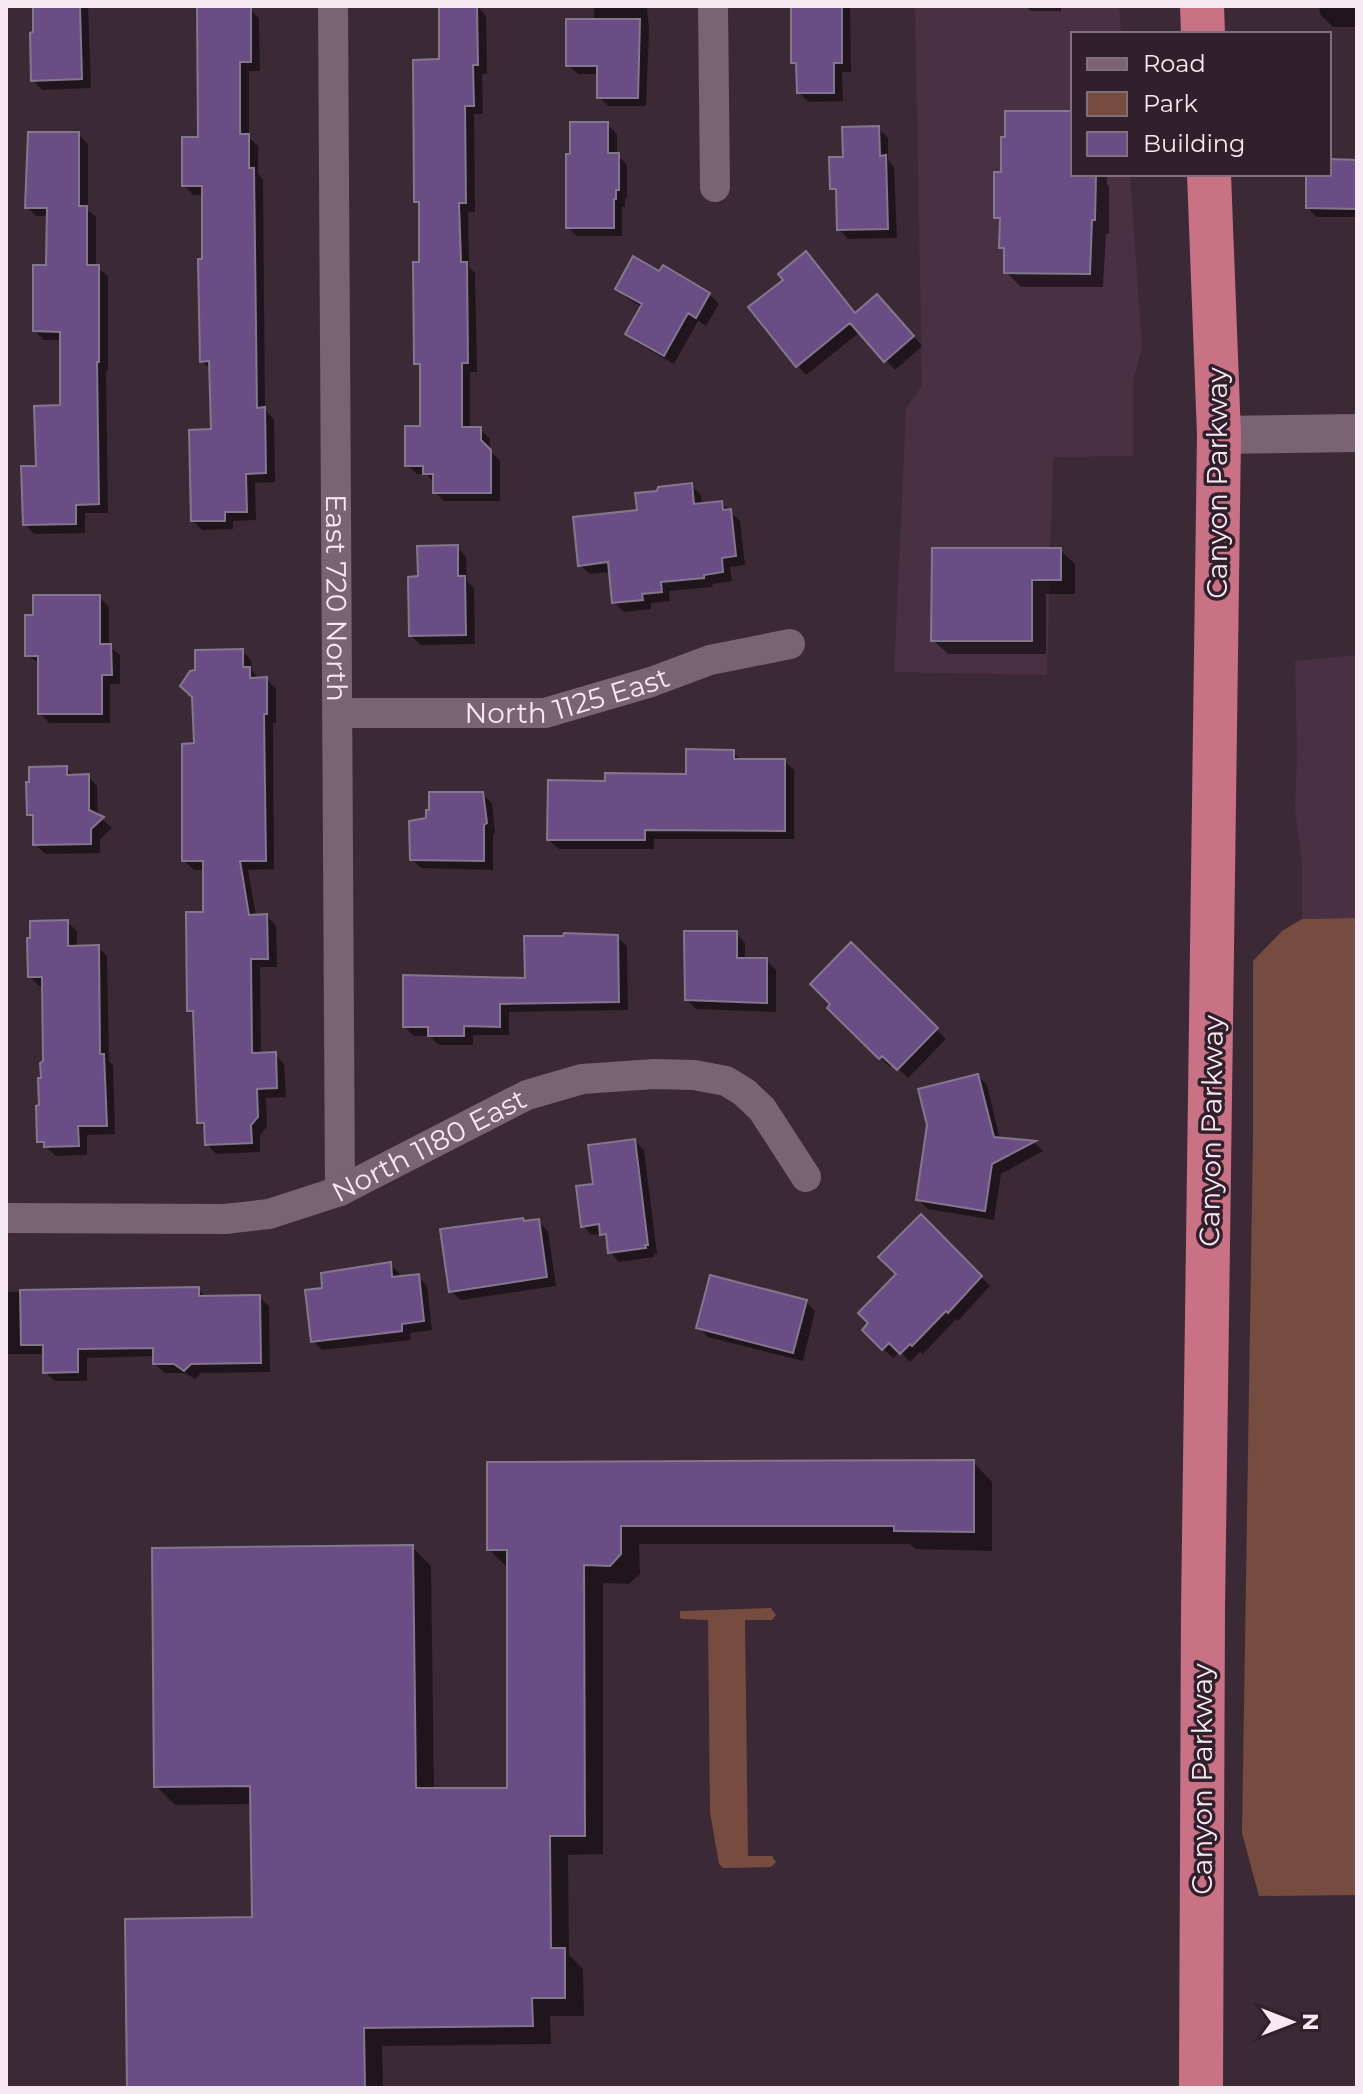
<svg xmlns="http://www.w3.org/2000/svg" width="1363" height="2094" viewBox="0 0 1363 2094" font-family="Montserrat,sans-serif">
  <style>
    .built { fill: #493042 }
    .green { fill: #764c40 }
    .shadow { fill: #0007 }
    .building { fill: #6b4d85; stroke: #83778e; stroke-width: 2 }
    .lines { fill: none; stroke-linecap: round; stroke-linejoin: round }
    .minor { stroke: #7a6373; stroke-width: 30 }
    .tertiary { stroke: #7a6373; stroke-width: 38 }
    .trunk { stroke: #c97286; stroke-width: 44 }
    .labels { text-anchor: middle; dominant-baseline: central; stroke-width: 7; stroke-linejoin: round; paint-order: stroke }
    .street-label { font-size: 28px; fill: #f6e9f1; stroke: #321f2c }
  </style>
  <rect width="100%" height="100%" fill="#3c2936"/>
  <!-- built -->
  <path class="built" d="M915,6h203l2,6 1,22h-48v140h57l12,173 -9,34v75l-80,1 -6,218 -153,-3 12,-264 16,-22z
    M1357,655v263l-55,1v-57l-7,-52 2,-53 -2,-96z"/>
  <!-- green -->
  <path class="green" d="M1357,918v977l-98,1 -17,-63 11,-698v-174l29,-30 20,-12z
    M771,1608l5,7 -4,5h-27l3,236h24l4,6 -5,5 -48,1 -4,-4 -9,-52 -2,-192 -25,-1 -3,-1v-7z"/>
  <!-- shadow -->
  <path class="shadow" d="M35,6h53l3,82 -49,2 -9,-10z
    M199,6h39v3h12l9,9 1,53h-11v66l9,9v28l5,5 2,231 9,9 1,63 -20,1 1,37 -23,1v8l-31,1 -9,-9 20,-90 -2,-61 -9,-9 2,-166h-11l-9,-10 16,-46z
    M441,6h36l9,10 1,58h-5l1,40h-9l1,98h-7l1,55 6,6 2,99h-7v57h10l10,10v12l10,10v40h-56l-9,-9v-9l-9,-9h-9l-10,-9 15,-37v-60l-6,-5 5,-157 -5,-5 25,-140z
    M594,6h53l2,24 -3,76h-38l-9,-9v-23h-21l-10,-9 26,-44z
    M793,6h57l1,66h-9l1,29 -35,1 -9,-10 -1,-24 -5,-5z
    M1026,6h35v5h-30z
    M1319,6h38v21h-24l-13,-13z
    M1073,113v61h34v10l2,3v47h-3l-3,53h-82l-15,-15v-19l-5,-6 1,-24 -6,-6 7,-43z
    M607,124l10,10v20l10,11v33h-2v9h-3v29h-45l-9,-9z
    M878,128l10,10v22l6,7 3,71 -49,1 -9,-10 -1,-35 -6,-6 13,-30z
    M78,134l10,10v66l8,7v50l12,9v95h-2l2,142h-23v20l-51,1 -9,-10 13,-56 24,-61v-67h-18l-9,-9 13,-64v-51h-12l-9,-9z
    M1329,161l28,1v55h-40l-9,-9v-34h21z
    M815,263l41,52 31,-9 35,40 -27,24 -35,-38 -54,43 -9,-10z
    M663,268l46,26 10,10 -13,22 -8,-5 -24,43 -37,-21 -10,-10 15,-26 -15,-9 -10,-10 43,-15z
    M691,485l10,10 1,10 19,-2 19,18 5,44 -15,2 2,14 -20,3 1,3 -44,4 1,10 -19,2v6l-27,3 -10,-10 -3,-30 -21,2 -10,-9 59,-53z
    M457,547l9,10 1,24 7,7 1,56 -54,1 -10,-9 9,-58z
    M1060,550l15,14v30h-29v60h-98l-15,-14z
    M99,597l10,10v39l11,9v29h-10v39h-61l-9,-10v-49l-13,-9z
    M242,651l9,9 1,11 8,8h6l10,10v34h-3l1,146 -26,1 8,46h11l9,10 1,41h-17l1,88 14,-1 9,10 2,33 -20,1 1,29 -7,8v17l-44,2 -9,-10 -1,-15 -7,-6 -4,-108 -6,-5 16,-96v-44h-11l-10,-9 12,-116z
    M733,752l9,9h43l9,9v69h-140v10h-95l-10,-9 58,-57 81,-7z
    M66,768l8,9 14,-1 9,10 1,30 14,12 -12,11v14l-55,1 -10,-10v-24l-6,-6z
    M482,794l10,9 3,30 -2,2v35l-72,-2 -9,-9z
    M67,922l10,9v16h21l9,9 2,106 4,3 2,69 -28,1v20l-31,1 -17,-15 6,-79 -1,-76h-5l-9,-10z
    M736,933l9,10v17h21l10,10v42l-80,-3 -9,-9z
    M617,937l10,9 1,64 -119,2v23h-36v10h-34l-9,-9h-16l-9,-9 122,-46z
    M851,944l95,95 -38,39 -15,-14 -3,3 -60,-59z
    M978,1076l9,9 13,55 35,3 8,8 -42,23 -7,46 -66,-11 -10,-10z
    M635,1141l9,9 13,104h-3v3l-35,5 -9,-10 -2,-12 -6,-6 -10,1 -9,-9 12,-40z
    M921,1217l69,69 -32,35 -2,-2 -33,35 -3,-2 -10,10 -10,-11 -7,7 -29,-28 35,-56z
    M538,1221l10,10 8,55 -95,14 -10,-9 74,-68z
    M390,1264l9,9 1,5 18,-2 9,10 5,44 -22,3 1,7 -89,10 -9,-9 11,-51z
    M198,1289l9,9 52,-1 10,9 1,66 -69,1 -6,6 -10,-6h-20l-10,-9v-8l-68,2v23h-32l-10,-9v-18h-39v-62z
    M806,1302l9,9 -12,50 -95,-24 -10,-10z
    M973,1462l19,20v69l-77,-2 -5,-5h-271l1,30 -11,10 -26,-1v271l-35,1 1,100 14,14 1,47h-34l1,28 -169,2 1,42h-254l125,-169 -2,-115 -77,1 -19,-19 256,-239 19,19 3,224h75v-221l-20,-19z"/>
  <!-- building -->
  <path class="building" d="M33,6h47l2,73 -51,2 -1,-48 3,-1z
    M439,6h38l1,59h-5l1,41h-9l1,97h-7l2,59h6l1,101h-6v64h19v13l10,10v43h-58v-19h-10v-8h-18v-40h15v-62h-6l-1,-102h6v-60h-5l-1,-142 26,-1z
    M791,6h51v57h-8v30h-37l-1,-30h-5z
    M197,7h54v55h-11v72h9v34h5l3,240 8,-1 1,66 -20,1 1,38h-22v9h-34l-2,-91 22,-1 -2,-68 -9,1 -2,-103h4v-73h-20v-49h16z
    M566,19h74l-2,79h-41v-32h-31z
    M1005,111h68v63h23l-1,46h-3l-2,54 -86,-1v-25h-5l1,-30h-6v-46h7v-35h4z
    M570,122h38v31h11v37h-3v9h-2v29h-48v-74h4z
    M879,126l1,30 6,-1 2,74 -51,1 -1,-41h-6l-1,-32h14l-1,-30z
    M28,132h51v74h8v59h12v97h-2l2,142 -23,1v19l-53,1 -2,-59h15l-2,-60 26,-1v-73l-27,-1v-66h13l1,-57h-22z
    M1329,159l28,1v49l-51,-1v-34h23z
    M806,251l49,62 22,-19 37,42 -30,26 -34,-39 -54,44 -48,-60 35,-27 -5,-6z
    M633,256l26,15 4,-6 47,28 -14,25 -8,-5 -24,43 -39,-22 17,-30 -27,-15z
    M692,483l2,21 28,-3 1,9 8,-1 5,47 -14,2 1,14 -19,3v3l-43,4 1,10 -20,2 1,6 -31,3 -4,-41 -30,4 -5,-49 64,-7 -2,-17 22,-2 1,-4z
    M458,545v31h7l1,59 -57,1 -1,-59 10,-1 -1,-30z
    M932,548h129v32h-29v61h-101z
    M33,595h67v49h11l1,31h-10v39h-64v-58h-13v-41h8z
    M243,649v18h7v11l17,-1v37h-3l2,147h-26l9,54 18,-1 1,45h-17l1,94 24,-1 1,36 -20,1 1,28 -7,8 1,18 -47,2 -1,-22h-7l-4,-112h-6l-1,-99h17v-51h-21v-117l12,-1 -2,-46 -12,-11 10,-15 5,-1v-20z
    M686,749l48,1v9h51v72l-140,-1v10h-98l1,-60 57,1v-8l81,1z
    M67,766v9l22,-1v36l15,7 -13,12v15l-58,1v-30h-6l-1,-33h3v-15z
    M429,792h54l4,31 -3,2v36l-74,-1 -1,-39 17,-3v-8h3z
    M68,920v26l31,-1 1,109h4l3,72h-29l1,20 -35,1v-5h-7l-1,-36 3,-1 -1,-27h3l-1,-15 3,-2 -1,-84h-14l-1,-39h3v-17z
    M684,931h53v27h30v45l-82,-3z
    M564,933l54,2 1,67 -119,2v23l-36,-1v10h-36v-9h-25v-52l122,3 -1,-42h39z
    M851,942l87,86 -41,42 -15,-14 -3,3 -52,-51 3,-4 -20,-20z
    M978,1074l16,63 42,4 -44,23 -7,47 -69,-11 11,-75 -9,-36z
    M635,1139l13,106h-3l1,3 -38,5 -2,-19 -6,1 -1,-11 -18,3 -5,-41 17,-2 -5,-39z
    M921,1214l61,62 -34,37 -2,-2 -34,35 -2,-2 -10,10 -11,-11 -7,7 -20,-20 6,-7 -10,-10 38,-39 -18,-17z
    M523,1218l1,3 15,-2 8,58 -98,15 -9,-63z
    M391,1262l1,15 27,-3 5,47 -22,3v7l-91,11 -6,-52 17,-2 -1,-15z
    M710,1275l97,25 -14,53 -97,-25z
    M199,1287v9l61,-1 1,68 -70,1 -7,7 -10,-7h-21v-16l-75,1v23l-35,1v-28h-22l-1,-55z
    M974,1460v72l-80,-1v-5h-273v28l-11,12 -26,-1 1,271h-35l1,112h14v50h-33l1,28 -169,2 1,60h-238l-2,-169 127,-2 -2,-131 -96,1 -2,-239 261,-3 3,243h91v-238h-20v-88z"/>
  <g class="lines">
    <!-- minor -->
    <g class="minor">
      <path id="s1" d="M333,6l7,1185"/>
      <path d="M713,6l2,181"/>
      <path id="s2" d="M337,713h208l106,-31 59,-22 80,-16"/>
      <path id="s3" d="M6,1218l219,1 44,-5 71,-23 187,-96 55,-16 72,-5 40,1 32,6 18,11 18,17 44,68"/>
    </g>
    <!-- tertiary -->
    <path class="tertiary" d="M1219,435l138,-2"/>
    <!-- trunk -->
    <path class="trunk" d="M1202,6l1,28
      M1201,2088l2,-478 16,-1175 -10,-261"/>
  </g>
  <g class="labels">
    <!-- street labels -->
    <g class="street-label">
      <text transform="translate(1217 483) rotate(-90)">Canyon Parkway</text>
      <text stroke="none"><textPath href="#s1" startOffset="592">East 720 North</textPath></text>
      <text stroke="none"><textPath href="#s2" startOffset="232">North 1125 East</textPath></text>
      <text transform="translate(1211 1131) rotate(-89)">Canyon Parkway</text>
      <text stroke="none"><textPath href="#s3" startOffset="438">North 1180 East</textPath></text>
      <text transform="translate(1202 1779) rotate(-90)">Canyon Parkway</text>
    </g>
  </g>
  <!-- border -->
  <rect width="1363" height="2094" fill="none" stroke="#f6e9f1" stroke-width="16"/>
  <!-- legend -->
  <rect x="1071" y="32" width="260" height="144" fill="#321f2c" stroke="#80707b" stroke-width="2"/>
  <rect x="1087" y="58" width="40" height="12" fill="#7a6373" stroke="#80707b" stroke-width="2"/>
  <text x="1143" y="72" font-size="24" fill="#f6e9f1">Road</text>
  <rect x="1087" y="92" width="40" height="24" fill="#764c40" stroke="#80707b" stroke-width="2"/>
  <text x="1143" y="112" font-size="24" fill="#f6e9f1">Park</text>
  <rect x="1087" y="132" width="40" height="24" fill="#6b4d85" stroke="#80707b" stroke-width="2"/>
  <text x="1143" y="152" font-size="24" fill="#f6e9f1">Building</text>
  <!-- north arrow -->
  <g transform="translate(1291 2022) rotate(90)" stroke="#321f2c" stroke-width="6" paint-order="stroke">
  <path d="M0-6L14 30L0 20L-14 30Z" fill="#f6e9f1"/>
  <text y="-12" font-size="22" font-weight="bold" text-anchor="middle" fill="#f6e9f1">N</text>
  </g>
</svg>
